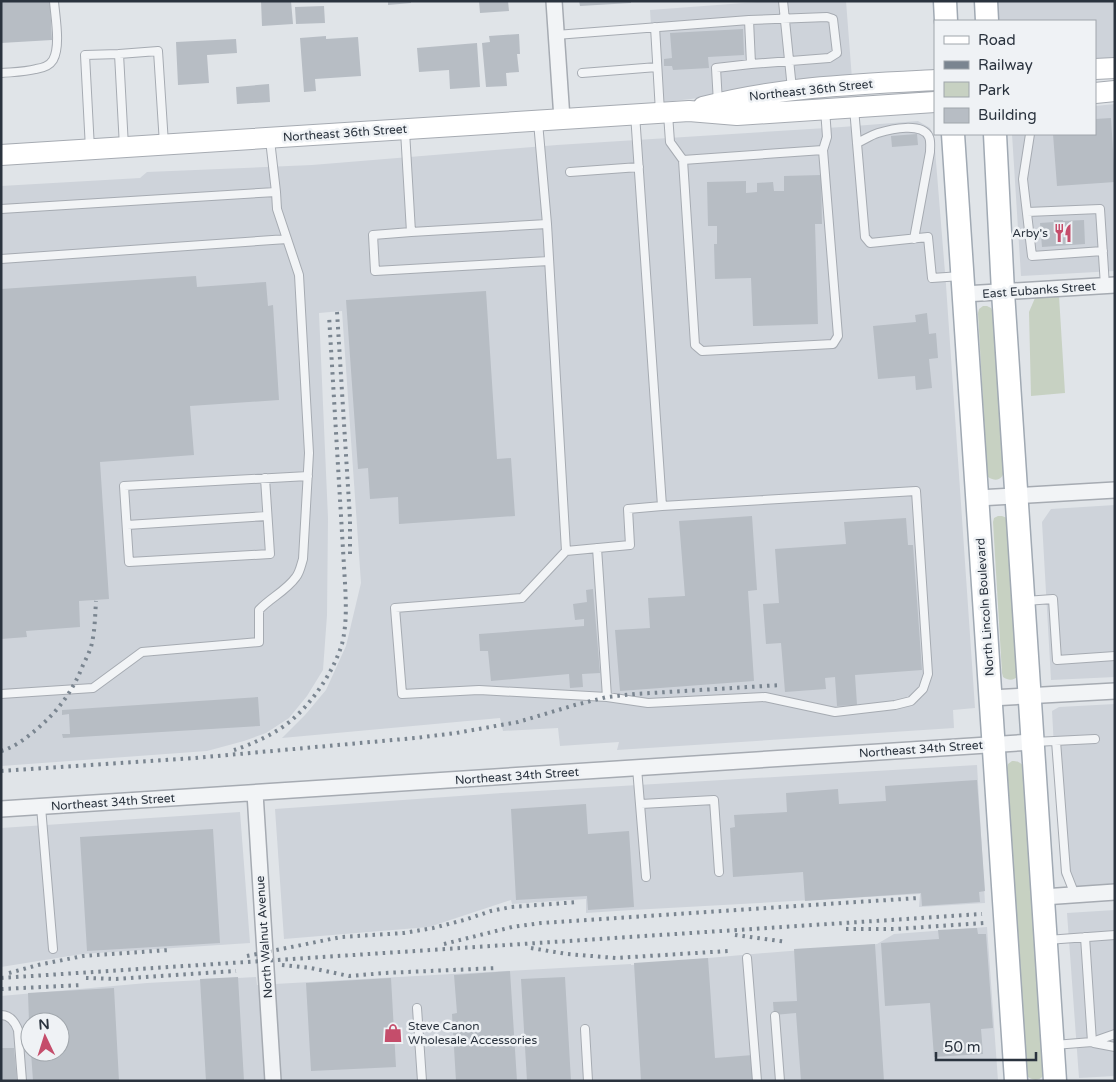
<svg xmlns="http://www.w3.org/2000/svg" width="1116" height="1082" viewBox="0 0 1116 1082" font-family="'Varela Round',sans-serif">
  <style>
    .built { fill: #ced3da; fill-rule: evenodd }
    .green { fill: #c7d1c2 }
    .building { fill: #b7bdc4 }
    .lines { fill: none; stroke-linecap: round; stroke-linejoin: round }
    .lane-casing { stroke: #a6abb2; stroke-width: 10 }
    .street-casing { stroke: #a6abb2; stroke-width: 18 }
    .secondary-casing { stroke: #a6abb2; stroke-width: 22 }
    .primary-casing { stroke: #a0a9b3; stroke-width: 25 }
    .lane { stroke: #f2f4f6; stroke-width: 8 }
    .street { stroke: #f2f4f6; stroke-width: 15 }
    .secondary { stroke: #fff; stroke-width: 20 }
    .primary { stroke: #fff; stroke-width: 22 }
    .rail { stroke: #7a8590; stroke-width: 4; stroke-dasharray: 2.5 5; stroke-linecap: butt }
    .labels { text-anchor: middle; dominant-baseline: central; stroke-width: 5; stroke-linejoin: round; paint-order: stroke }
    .street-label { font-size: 12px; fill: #2a333e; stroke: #eff2f5 }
    .poi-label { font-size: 12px; fill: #2a333e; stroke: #eff2f5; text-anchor: end }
  </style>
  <rect width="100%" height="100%" fill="#e0e4e8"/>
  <!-- built -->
  <path class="built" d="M772,1h74l6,78 -101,13 -95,11 -6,-93z
    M992,1h123v74l-20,1v-55h-102z
    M1115,104v167l-94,5 -9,-142h83v-28z
    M918,121l12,7 4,9 12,148 29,423 -22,2 1,18 -337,22 2,-8 -59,4 -2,-18 -55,3 -3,-13 -218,20 23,-23 21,-25 20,-44 15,-63 -19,-272 -23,2 9,205 -1,97 -4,55 -16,26 -18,22 -23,15 -22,8 -37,10 -206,15v-580l139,-8 7,-6 165,-7 245,-20 285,-18z
    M1115,505v172l-64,3 -9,-158 9,-13z
    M1115,704v181l-48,3v-4l-6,-9 -9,-164 7,-4z
    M977,765l8,138 -66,4 1,-13 -288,16 -46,3v-14l-74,5 -1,-4 -82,27 -145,12 -9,-130 227,-16z
    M240,812l10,131 -168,11 -81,13v-139z
    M1115,910v166l-36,2 -12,-165z
    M987,927l11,154h-997v-85l146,-13 109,-6 1,8 374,-21v1l122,-11 124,-10 17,-10zM30,1022h30v30h-30z"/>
  <!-- green -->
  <path class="green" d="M1059,296l6,97 -34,3 -2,-84 6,-14z
    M983,306h4l4,2 2,4 11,158c-1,10 -8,12 -16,7l-1,-4 -9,-160 1,-4z
    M998,516h4l5,2 12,157c-5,6 -10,6 -16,2l-1,-4 -9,-151 1,-4z
    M1012,761c6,0 8,1 12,6l20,308c-5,6 -10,6 -16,2l-1,-4 -20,-305 1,-4z"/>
  <!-- building -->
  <path class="building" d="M1,1h49l2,39 -51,3z
    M261,1h30l2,23 -31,2z
    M388,1h23v2l-23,2z
    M479,1h29l1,10 -29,2z
    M579,1h52v2l-51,3z
    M324,6l1,17 -29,1 -1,-17z
    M743,29l1,26 -36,2 1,11 -36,2 -1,-4h-8v-7l8,-1 -2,-25z
    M519,34l1,20h-3l2,18 -13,1 1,13 -21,1 -4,-44 8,-1 -1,-6z
    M326,36v3l32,-2 3,39 -46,3 1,12 -12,1 -4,-54z
    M236,39l1,14 -30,2 2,28 -31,2 -2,-43z
    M477,43l3,44 -30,2 -1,-19 -30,2 -2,-24z
    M269,84l1,18 -33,2 -1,-17z
    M1111,118l4,64 -58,4 -4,-52h42v-15z
    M917,134l1,11 -26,2 -1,-11z
    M821,175l1,49h-7l3,100 -65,2 -2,-48 -36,1 -1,-35h3v-18h-9l-1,-44 39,-1v12l11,-1v-9l16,-1 1,9h10v-15z
    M1054,220h9v1l21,-1 1,24 -43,3 -2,-24 14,-1z
    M196,276l1,11 69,-5 2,24 5,-1 6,95 -89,6 4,49 -94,7 9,137 -30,2 1,26 -54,4 1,6 -26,2v-350z
    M486,291l11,168 14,-1 4,58 -116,8 -1,-27 -28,2 -2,-31 -10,1 -12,-169z
    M927,313l2,21 7,-1 2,25 -9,1 3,29 -16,2 -1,-14 -37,3 -5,-53 43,-4 -1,-7z
    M752,516l5,74 -9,1 6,90 -134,10 -5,-61 35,-2 -2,-30 37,-2 -6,-75z
    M906,518l2,27h5l9,125 -67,5 2,30 -20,1 -2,-29 -10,1 1,11 -41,3 -4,-49 -15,1 -3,-40 16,-1 -4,-54 71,-5 -2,-22z
    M593,589l7,84 -18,1 1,13 -13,1 -1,-14 -78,7 -3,-30h-8l-1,-17 105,-8v-7l-9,1 -2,-16 14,-2 -1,-12z
    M258,697l2,29 -197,12 -1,-4h8l-1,-20 -7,1v-5z
    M977,780l8,111 -6,1 1,10 -58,4 -1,-13 -116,8 -2,-29 -70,5 -3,-49 5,-1 -1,-12 53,-3 -1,-19 52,-4 1,15 47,-3 -1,-15z
    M586,804l2,30 41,-3 5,76 -46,3 -1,-14 -71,4 -5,-91z
    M213,829l7,114 -133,8 -7,-114z
    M977,928l1,6h8l7,94 -12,1 2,25 -49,3 -4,-54 -45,3 -4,-63 58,-4 -1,-9z
    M875,944l9,137h-83l-5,-68 -22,2 -1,-13 24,-1 -3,-52z
    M708,958l7,100 38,-3 2,26h-114l-7,-118z
    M510,971l7,110h-61l-4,-67 5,-1 -3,-38z
    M238,977l6,104h-38l-6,-102z
    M565,977l6,104h-44l-6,-102z
    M391,978l5,89 -85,4 -5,-88z
    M114,988l5,93h-86l-2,-29h29v-30h-31l-1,-29z
    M1,1048h13l3,33h-16z"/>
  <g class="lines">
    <!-- lane casing -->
    <g class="lane-casing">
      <path id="lane" d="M783,1l9,88
        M655,27l5,85
        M556,35l193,-15 78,-3 6,2 4,34 -8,5 -78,6
        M1,73c12,-1 24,-1 35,-4 7,-1 14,-4 17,-9 8,-14 2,-44 1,-59
        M582,73l75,-6
        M718,103l-2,-35 35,-4 -2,-44
        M854,108l11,129 5,6 58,-6 4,41 29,-2
        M668,114l2,28 13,18 12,185 7,6 131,-7 5,-8 -15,-186 4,-13 -2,-28
        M538,122l9,102 19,327 -44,47 -127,10 7,86 77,-4 128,7 41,6 117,-6 70,15 60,-7 16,-4 12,-12 5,-15 -12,-183 -254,15
        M405,131l6,101 136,-8
        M1030,134l-7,45 1,9 8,68 71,-5
        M857,143c7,-3 14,-8 21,-10 13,-4 44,-11 51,4 2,4 1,10 1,15l-16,87
        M124,147l-5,-93 39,-3 6,93
        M90,149l-5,-94 34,-1
        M683,160l140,-10
        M570,172l69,-5
        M1,209l275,-17 -6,-52
        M1027,212l73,-3 5,77
        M411,232l-38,3 2,36 174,-10
        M1,259l286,-20
        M265,478l5,76 -141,8 -5,-76 184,-10
        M127,525l140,-9
        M597,548l10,149
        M566,551l64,-6 -2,-36 34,-3 -27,-392
        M1025,601l28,-2 4,61 58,-4
        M1,694l92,-6 49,-36 117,-10v-32c11,-12 27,-19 37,-33 4,-5 5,-12 7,-18l6,-106 -10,-178 -22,-66 -1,-17
        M1056,741l10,131 9,23
        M1034,742l61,-3
        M637,768l9,109
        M641,804l73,-4 5,72
        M41,807l12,142
        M1047,940l68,-5
        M747,958l10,123
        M417,1008l5,73
        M1,1015c9,0 14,7 17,15l4,51
        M775,1016l5,65
        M585,1029l3,52
        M1092,1042l23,-8
        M1094,1043l21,4
        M1054,1045l38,-3 -7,-105"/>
    </g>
    <!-- street casing -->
    <g class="street-casing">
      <path id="street" d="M554,1l8,118
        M964,294l151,-9
        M978,498l137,-8
        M991,698l124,-7
        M255,793l18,288
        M1,809l1032,-67
        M1043,897l72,-5"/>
    </g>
    <!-- secondary casing -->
    <g class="secondary-casing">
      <path id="secondary" d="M1095,69l20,-1
        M1095,93l20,-2
        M703,107c75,-20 154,-23 232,-27
        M1,155l688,-44 48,4 198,-13"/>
    </g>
    <!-- primary casing -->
    <g class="primary-casing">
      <path id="primary" d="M945,1l1,20
        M986,1l1,20
        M953,134l63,947
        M995,134l8,158 52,789"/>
    </g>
    <!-- lane -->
    <use href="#lane" class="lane"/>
    <!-- street -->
    <use href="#street" class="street"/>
    <!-- secondary -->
    <use href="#secondary" class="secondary"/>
    <!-- primary -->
    <use href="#primary" class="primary"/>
    <!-- rail -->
    <path class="rail" d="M337,312l13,207v35
      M234,750c19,-6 45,-18 60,-32 21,-19 40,-48 48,-74 5,-20 4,-41 3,-61l-16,-268
      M1,751c14,-4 25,-13 36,-22 21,-18 36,-38 46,-64 3,-6 6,-12 8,-18 4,-15 4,-31 5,-46
      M1,771l194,-13 220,-20 41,-5 62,-11 57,-17 32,-8 28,-3 146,-9
      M846,929h50l88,-6
      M735,935l52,7
      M444,944l68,-17 29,-4 377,-25
      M531,948l36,6 49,4 112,-7
      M247,956l94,-19 63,-4 29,-5 31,-8 27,-9 20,-4 68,-5
      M282,965l29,3 38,8 35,-3 114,-5
      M9,973l29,-8 45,-9 86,-6
      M1,978l981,-64
      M86,978l30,1 120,-8
      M1,989l82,-4"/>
  </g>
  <!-- icons -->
  <defs>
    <g id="restaurant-bare" transform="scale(1.5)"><path d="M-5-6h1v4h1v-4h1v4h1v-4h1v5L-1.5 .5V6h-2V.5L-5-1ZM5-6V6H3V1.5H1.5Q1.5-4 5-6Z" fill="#c54d6b" stroke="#eff2f5" stroke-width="2.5" paint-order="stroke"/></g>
    <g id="shop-bare" transform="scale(1.5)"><path d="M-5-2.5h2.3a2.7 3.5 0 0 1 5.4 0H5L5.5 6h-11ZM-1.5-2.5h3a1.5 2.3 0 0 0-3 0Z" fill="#c54d6b" stroke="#eff2f5" stroke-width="2.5" paint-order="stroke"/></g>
  </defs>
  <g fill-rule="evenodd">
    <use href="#restaurant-bare" x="1063" y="233"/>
    <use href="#shop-bare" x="393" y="1033"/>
  </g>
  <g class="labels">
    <!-- street labels -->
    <g class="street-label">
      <text transform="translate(811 90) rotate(-6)">Northeast 36th Street</text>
      <text transform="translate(345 133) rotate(-4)">Northeast 36th Street</text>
      <text transform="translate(1039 290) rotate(-4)">East Eubanks Street</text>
      <text transform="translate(985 607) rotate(-94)">North Lincoln Boulevard</text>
      <text transform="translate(921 749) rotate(-4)">Northeast 34th Street</text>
      <text transform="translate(517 776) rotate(-4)">Northeast 34th Street</text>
      <text transform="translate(113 802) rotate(-4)">Northeast 34th Street</text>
      <text transform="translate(264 937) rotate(-94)">North Walnut Avenue</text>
    </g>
    <!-- poi labels -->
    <g class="poi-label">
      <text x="1048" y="233">Arby's</text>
      <text x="408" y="1026" text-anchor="start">Steve Canon<tspan x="408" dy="14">Wholesale Accessories</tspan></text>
    </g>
  </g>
  <!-- border -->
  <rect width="1116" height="1082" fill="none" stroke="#2a333e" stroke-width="5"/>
  <!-- legend -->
  <rect x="934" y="20" width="162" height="115" fill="#eff2f5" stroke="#a0a6ac"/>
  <rect x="944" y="36" width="25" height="8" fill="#ffffff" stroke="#a0a6ac"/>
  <text x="978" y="45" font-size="15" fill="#2a333e">Road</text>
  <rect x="944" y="61" width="25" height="8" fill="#7a8590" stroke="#a0a6ac"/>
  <text x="978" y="70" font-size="15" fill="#2a333e">Railway</text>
  <rect x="944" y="82" width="25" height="15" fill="#c7d1c2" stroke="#a0a6ac"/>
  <text x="978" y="95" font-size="15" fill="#2a333e">Park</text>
  <rect x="944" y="108" width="25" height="15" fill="#b7bdc4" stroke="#a0a6ac"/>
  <text x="978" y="120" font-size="15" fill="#2a333e">Building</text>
  <!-- north arrow -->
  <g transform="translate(45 1037) rotate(356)"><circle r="24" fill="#eff2f5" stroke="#a0a6ac"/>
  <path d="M0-4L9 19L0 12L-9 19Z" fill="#c54d6b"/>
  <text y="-8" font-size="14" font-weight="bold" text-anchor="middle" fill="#2a333e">N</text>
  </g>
  <!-- scale -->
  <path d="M936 1052v8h100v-8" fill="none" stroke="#2a333e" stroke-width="2.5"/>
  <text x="944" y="1052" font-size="15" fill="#2a333e" stroke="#eff2f5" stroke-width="4" paint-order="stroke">50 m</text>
</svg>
